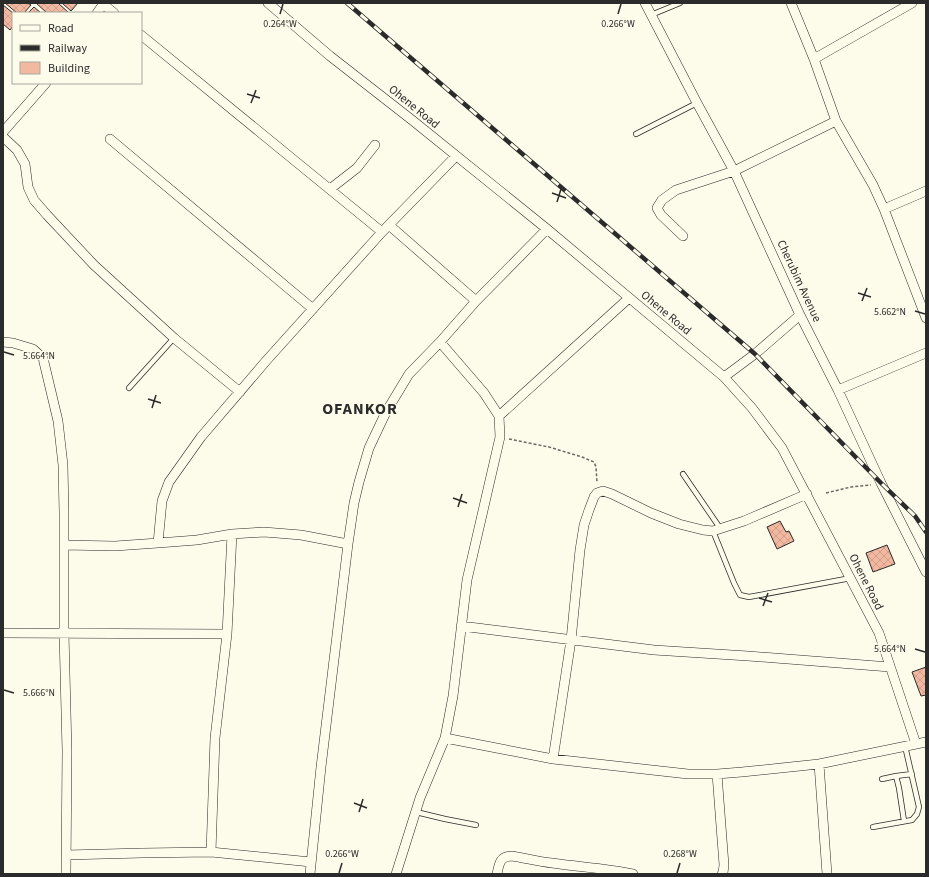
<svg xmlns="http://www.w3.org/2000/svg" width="929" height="877" viewBox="0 0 929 877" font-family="'Source Sans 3',sans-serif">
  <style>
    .building { fill: url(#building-cross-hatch); stroke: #2b2b2b }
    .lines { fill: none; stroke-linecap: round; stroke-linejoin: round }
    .service-casing { stroke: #2b2b2b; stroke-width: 6 }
    .minor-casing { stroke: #2b2b2b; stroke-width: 10 }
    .path { stroke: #6a6964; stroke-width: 1.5; stroke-dasharray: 3 2; stroke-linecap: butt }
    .service { stroke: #fdfbea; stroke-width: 4.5 }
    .minor { stroke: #fdfbea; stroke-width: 9 }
    .rail-casing { stroke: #2b2b2b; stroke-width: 4.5 }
    .rail { stroke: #fdfbea; stroke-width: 3; stroke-dasharray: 9; stroke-linecap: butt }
    .ticks { fill: none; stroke: #2b2b2b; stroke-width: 1.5 }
    .labels { text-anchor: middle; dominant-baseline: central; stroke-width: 3; stroke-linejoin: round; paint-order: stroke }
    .street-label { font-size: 12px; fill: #2b2b2b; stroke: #fdfbea }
    .district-label { font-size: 16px; font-weight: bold; letter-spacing: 1px; fill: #2b2b2b; stroke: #fdfbea }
    .ticks-label { font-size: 10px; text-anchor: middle; fill: #2b2b2b; stroke: #fdfbea; stroke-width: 3; stroke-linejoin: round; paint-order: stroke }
  </style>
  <defs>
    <pattern id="building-cross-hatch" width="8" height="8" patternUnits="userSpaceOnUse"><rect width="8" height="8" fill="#f2b8a0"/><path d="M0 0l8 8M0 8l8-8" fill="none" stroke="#d09e8a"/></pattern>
  </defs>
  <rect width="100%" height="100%" fill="#fdfbea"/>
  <!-- building -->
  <path class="building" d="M5,3h23l3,2 -7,8h-7z
    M36,3h22l11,10h-22z
    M62,3h16l-7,8z
    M3,5l10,8v13l-3,4 -7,-6z
    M34,7l7,6h-13z
    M780,521l6,11 3,-1 5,10 -17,8 -10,-22z
    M887,545l8,19 -22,8 -7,-19z
    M926,667v28l-5,1 -9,-24z"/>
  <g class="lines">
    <!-- service casing -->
    <g class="service-casing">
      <path id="service" d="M651,15l29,-12
        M636,134l61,-31
        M129,388l45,-50
        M683,474l37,54
        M713,531l21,52 6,12 9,2 102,-19
        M896,776l16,-2
        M882,779l14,-3 3,12 5,33
        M416,812l29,7 31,6
        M873,827l39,-7 5,-6 2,-7 -14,-61"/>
    </g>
    <!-- minor casing -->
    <g class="minor-casing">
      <path id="minor" d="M268,3l62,53 82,64 135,109 177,148 28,31 30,40 97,185 37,111
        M645,3l52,100 37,68 66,144 38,75 43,93 45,89
        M791,3l23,56 22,62 37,64 11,24 42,109
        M103,4l11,9
        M97,13l7,-10
        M141,35l241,197
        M814,59l98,-56
        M3,132l43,-49
        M3,137l14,13 8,14 3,23 6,13 13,15 47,50 80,73 66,54
        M110,139l203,170
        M330,189l27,-21 18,-23
        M884,209l42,-18
        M389,225l87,76
        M683,236l-22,-21 -4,-7 5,-8 14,-10 58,-19 102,-50
        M3,342l10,1 20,6 10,9 15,63 5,44 1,48v120l3,118 -1,123
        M724,377l31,-23 45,-39
        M838,390l88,-37
        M499,416l130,-118
        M158,543l4,-42 7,-19 32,-45 65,-76 116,-129 74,-76
        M64,545l51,1 43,-3 39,-3 35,-6 32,-2 37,3 47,9
        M461,626l193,24 94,6 142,11
        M3,633l224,1
        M445,738l108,21 135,15h29l25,-2 77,-8 107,-22
        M553,759l18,-119 9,-90 4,-25 5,-15 5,-13 3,-4 6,-2 9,3 39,19 28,11 24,6 10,1 31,-10 63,-27
        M819,764l8,110
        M717,774l7,91 -1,8 -1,1
        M211,852l4,-114 12,-104 5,-100
        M66,855l76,-2 69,-1 100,10
        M310,874l11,-107 27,-223 6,-41 5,-21 10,-34 17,-36 23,-38 31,-32 36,-41 71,-72
        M396,874l24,-76 25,-60 8,-42 14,-116 33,-143 -1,-21 -15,-23 -44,-51
        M497,874c2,-10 3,-18 15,-18 13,2 27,6 40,7 27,4 54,5 81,11"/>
    </g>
    <!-- path -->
    <path class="path" d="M509,439l40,8 33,10 12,5 2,5 1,16
      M826,493l25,-6 20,-2"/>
    <!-- service -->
    <use href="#service" class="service"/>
    <!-- minor -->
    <use href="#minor" class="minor"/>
    <!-- rail casing -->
    <g class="rail-casing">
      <path id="rail" d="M347,3l408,351 126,129 34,33 11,16"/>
    </g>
    <!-- rail -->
    <use href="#rail" class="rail"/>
  </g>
  <!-- ticks -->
  <path class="ticks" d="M280,14l3,-10M618,14l3,-10M247,94l13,4M251,103l5,-13M552,193l14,5M557,202l4,-13M858,293l13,4M862,301l5,-13M915,311l10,3M4,352l10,3M148,399l13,4M152,408l4,-13M453,498l14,5M458,507l4,-13M759,598l13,4M763,606l5,-13M915,649l10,3M4,690l10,3M354,803l13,5M359,812l4,-13M339,873l3,-10M677,873l3,-10"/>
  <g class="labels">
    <!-- street labels -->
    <g class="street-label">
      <text transform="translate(414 107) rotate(39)">Ohene Road</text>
      <text transform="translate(799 281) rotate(65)">Cherubim Avenue</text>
      <text transform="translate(666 313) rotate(40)">Ohene Road</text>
      <text transform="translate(866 582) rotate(63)">Ohene Road</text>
    </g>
    <!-- district labels -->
    <g class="district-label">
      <text x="360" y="409">OFANKOR</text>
    </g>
  </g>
  <g class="ticks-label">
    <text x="280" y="27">0.264°W</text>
    <text x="618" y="27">0.266°W</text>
    <text x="890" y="315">5.662°N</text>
    <text x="39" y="359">5.664°N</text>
    <text x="890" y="652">5.664°N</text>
    <text x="39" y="696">5.666°N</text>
    <text x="342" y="857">0.266°W</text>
    <text x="680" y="857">0.268°W</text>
  </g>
  <!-- border -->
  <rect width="929" height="877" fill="none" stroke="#2b2b2b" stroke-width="8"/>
  <!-- legend -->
  <rect x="12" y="12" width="130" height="72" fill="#fdfbea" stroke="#a9a89e"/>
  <rect x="20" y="25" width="20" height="6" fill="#fdfbea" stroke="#a9a89e"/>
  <text x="48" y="32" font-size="12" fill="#2b2b2b">Road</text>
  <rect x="20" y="45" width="20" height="6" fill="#2b2b2b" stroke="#a9a89e"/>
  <text x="48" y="52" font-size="12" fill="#2b2b2b">Railway</text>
  <rect x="20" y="62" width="20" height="12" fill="#f2b8a0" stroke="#a9a89e"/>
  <text x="48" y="72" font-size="12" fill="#2b2b2b">Building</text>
</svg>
